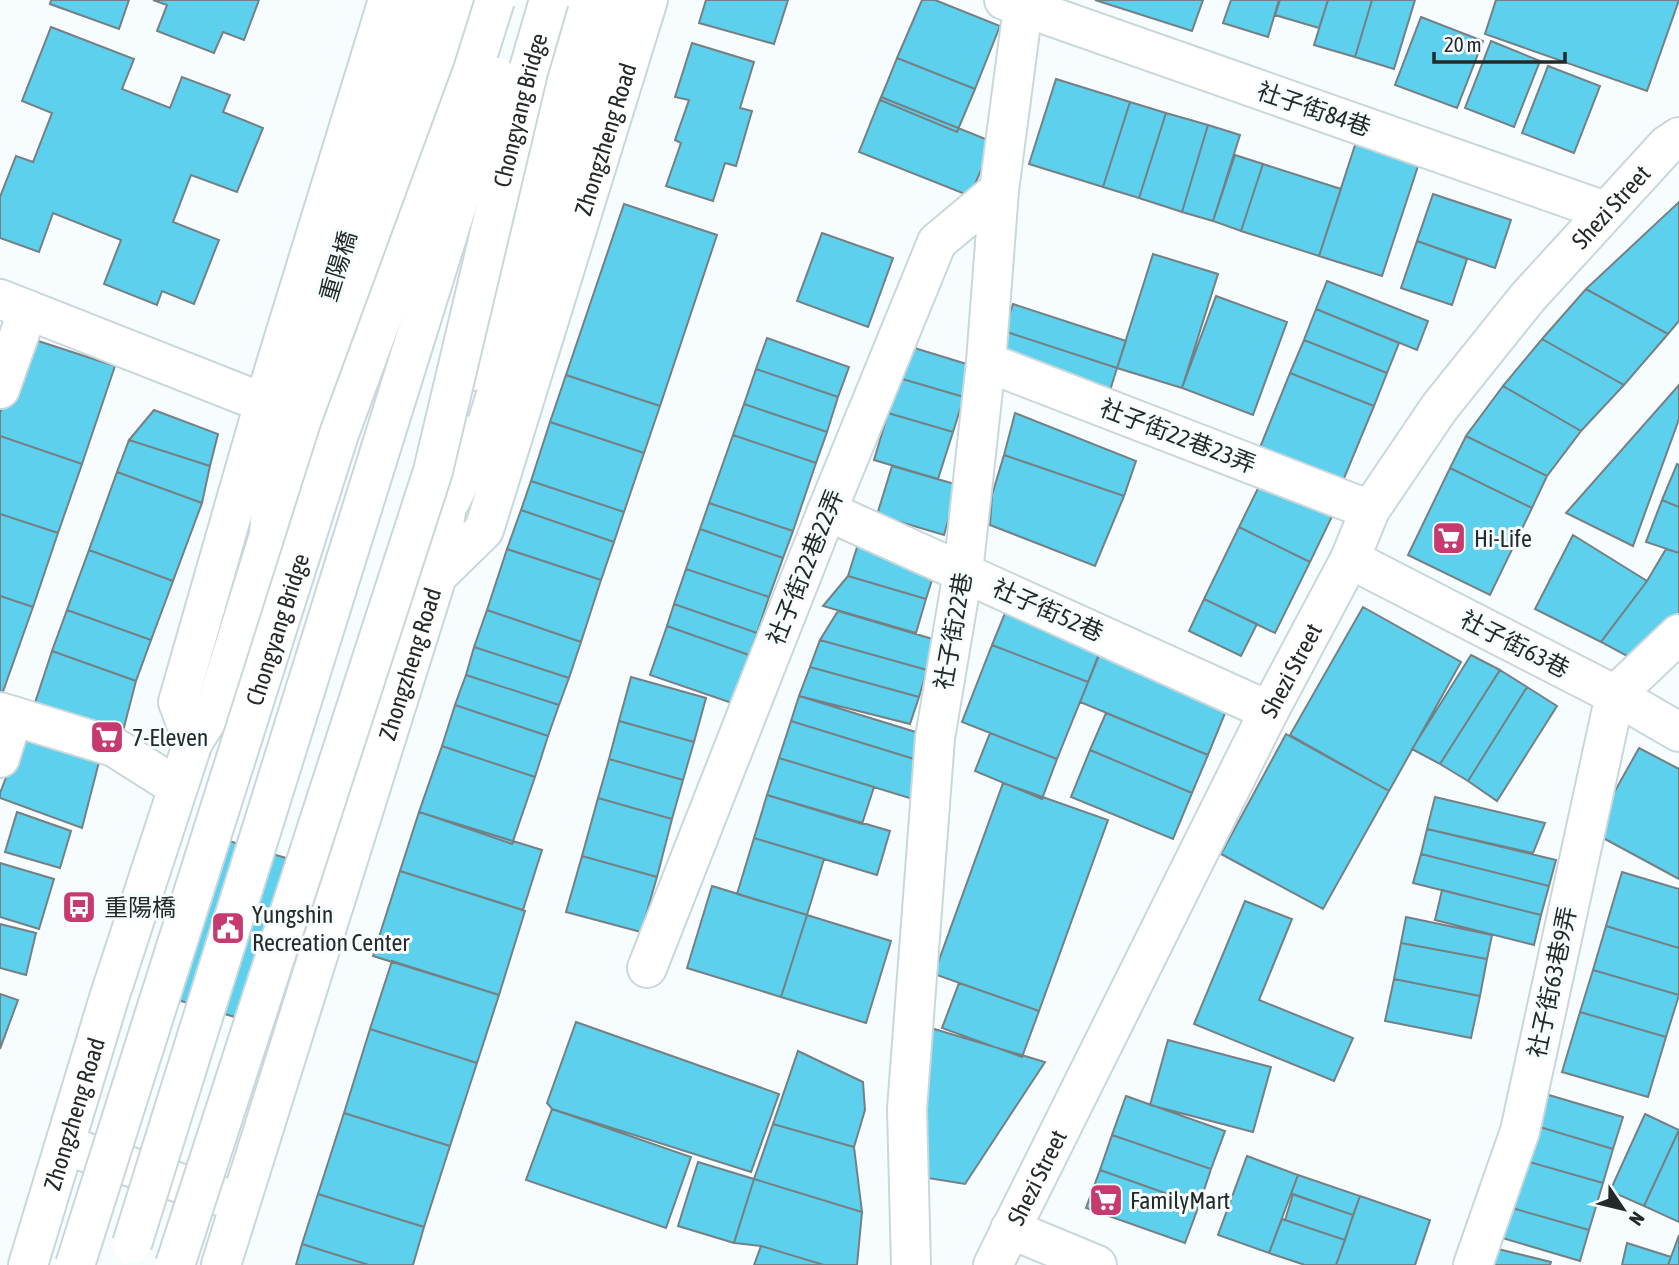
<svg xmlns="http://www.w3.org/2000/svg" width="1679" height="1265" viewBox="0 0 1679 1265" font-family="'Asap Condensed','Noto Sans TC',sans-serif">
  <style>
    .building { fill: #5cd0ed; stroke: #748083; stroke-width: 2 }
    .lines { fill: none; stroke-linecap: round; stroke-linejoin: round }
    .minor-casing { stroke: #cad7da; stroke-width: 42 }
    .major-casing { stroke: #cad7da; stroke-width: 42 }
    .minor { stroke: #fff; stroke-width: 38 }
    .major { stroke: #fff; stroke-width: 38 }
    .major-bridge-casing { stroke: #cad7da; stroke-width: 42; stroke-linecap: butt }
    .major-bridge { stroke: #fff; stroke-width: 38 }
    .labels { text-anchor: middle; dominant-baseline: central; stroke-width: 6; stroke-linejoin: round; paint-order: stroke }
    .street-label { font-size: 24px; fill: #24292a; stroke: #f7fdfe }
    .poi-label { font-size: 24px; fill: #24292a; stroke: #f7fdfe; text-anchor: start }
  </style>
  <rect width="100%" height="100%" fill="#f7fdfe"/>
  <!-- building -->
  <path class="building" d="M51,0h78l-10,29 -69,-25z
    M153,0h106l-15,40 -21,-8 -9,21 -57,-22 10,-26z
    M706,0h82l-14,44 -75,-21z
    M922,0h13l65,26 -25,63 -78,-31z
    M1095,0h108l-11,31z
    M1231,0h48l-11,37 -45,-14z
    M1280,0h48l-9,28 -44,-13z
    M1328,0h44l-17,57 -41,-12z
    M1372,0h43l-21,69 -39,-12z
    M1496,0h183l-32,91 -162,-57z
    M1421,17l62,24 -26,67 -62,-23z
    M51,27l83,32 -12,30 48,19 12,-31 48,18 -7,17 40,16 -26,64 -46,-17 -18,47 46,18 -25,64 -32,-13 -5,14 -53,-21 17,-44 -68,-27 -14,39 -39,-14v-41l16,-41 17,6 19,-49 -30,-12z
    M1491,41l49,20 -26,66 -49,-19z
    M692,43l62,19 -14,46 12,3 -16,55 -11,-3 -12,38 -47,-15 15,-43 -6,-3 14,-40 -14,-3z
    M897,58l78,31 -18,43 -77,-32z
    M1548,66l52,20 -26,67 -52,-20z
    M1056,79l74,23 -27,85 -74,-23z
    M881,97l112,45 -23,54 -111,-44z
    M1130,102l36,11 -27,85 -36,-11z
    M1166,113l42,12 -26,87 -43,-14z
    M1208,125l32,10 -27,86 -31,-9z
    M1357,139l63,21 -38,116 -63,-20z
    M1235,155l28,9 -22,67 -28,-10z
    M1263,164l78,25 -22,67 -78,-25z
    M1433,194l78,26 -16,48 -78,-27z
    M1679,202v119l-11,13 -82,-45z
    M624,204l93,31 -57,171 -94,-31z
    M822,233l71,25 -25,69 -71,-26z
    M1417,241l50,18 -15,46 -51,-17z
    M1153,254l65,20 -36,114 -65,-20z
    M1327,281l101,40 -11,29 -101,-41z
    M1586,289l82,45 -44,51 -82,-46z
    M1216,296l71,26 -34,93 -71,-27z
    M1013,304l113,37 -9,27 -113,-37z
    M1316,309l83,34 -12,30 -83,-33z
    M1004,331l113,37 -9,29 -114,-38z
    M26,337l89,29 -33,98 -82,-28v-23z
    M767,338l82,29 -11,30 -82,-28z
    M1542,339l82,46 -43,46 -78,-45z
    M1304,340l83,33 -13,33 -84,-33z
    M908,346l65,20 -9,31 -65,-19z
    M756,369l82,28 -11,35 -83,-28z
    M1290,373l84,33 -34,82 -83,-33z
    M566,375l94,31 -16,47 -94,-31z
    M899,378l65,19 -11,35 -65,-19z
    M1679,385v34l-46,127 -67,-33z
    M1503,386l78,45 -34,45 -81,-40z
    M744,404l83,28 -11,31 -83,-28z
    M154,410l64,24 -8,32 -81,-26z
    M888,413l65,19 -15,47 -64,-19z
    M1015,413l121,48 -12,35 -120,-41z
    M550,422l94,31 -20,59 -93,-31z
    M733,435l83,28 -23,68 -84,-28z
    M0,436l82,28 -24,69 -58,-19z
    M1466,436l81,40 -15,32 -82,-40z
    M129,440l81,26 -8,37 -85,-31z
    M1004,455l120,41 -29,70 -105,-41 2,-30z
    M1677,464l2,1v42l-17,-7z
    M892,466l66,19 -14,50 -67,-20z
    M1450,468l82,40 -42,87 -82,-40z
    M117,472l85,31 -29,78 -84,-31z
    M1266,472l71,34 -27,56 -71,-35z
    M531,481l93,31 -10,30 -93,-32z
    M1662,500l17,7v46l-33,-11z
    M709,503l84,28 -10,27 -83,-29z
    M521,510l93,32 -13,38 -94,-31z
    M0,514l58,19 -25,74 -33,-11z
    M1239,527l71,35 -35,71 -71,-34z
    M700,529l83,29 -14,39 -83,-28z
    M1573,535l74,46 -46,61 -66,-33z
    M858,544l78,23 -10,32 -78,-23z
    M507,549l94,31 -20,62 -94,-32z
    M1666,549l13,4v72l-37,39 -41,-22 46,-61z
    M89,550l84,31 -22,59 -84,-30z
    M686,569l83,28 -12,36 -83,-29z
    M848,576l78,23 -10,34 -93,-27z
    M0,596l33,11 -33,93z
    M1204,599l53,25 -16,32 -52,-25z
    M1010,601l95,37 -17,44 -96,-37z
    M674,604l83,29 -8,22 -82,-29z
    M1363,607l98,55 -72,129 -99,-56z
    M67,610l84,30 -15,41 -84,-30z
    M487,610l94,32 -12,36 -95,-31z
    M838,611l98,29 -9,30 -107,-30z
    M667,626l82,29 -17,48 -82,-28z
    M820,640l107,30 -8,27 -109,-30z
    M992,645l96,37 -31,77 -95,-37z
    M474,647l95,31 -10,27 -93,-30z
    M1102,648l128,53 -22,54 -128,-53z
    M52,651l84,30 -15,58 -87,-33z
    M1471,655l29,15 -60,94 -28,-15z
    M810,667l109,30 -9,27 -111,-28z
    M1500,670l27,17 -59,94 -28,-17z
    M466,675l93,30 -11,31 -93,-31z
    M631,677l75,21 -12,44 -75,-21z
    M1527,687l30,19 -60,95 -29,-20z
    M799,696l136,42 -8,25 -136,-42z
    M455,705l93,31 -13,41 -93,-31z
    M1106,713l102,42 -16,38 -102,-43z
    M619,721l75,21 -11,38 -74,-21z
    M791,721l136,42 -11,37 -137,-42z
    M25,729l74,33 -17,66 -82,-30v-5z
    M990,733l67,26 -15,40 -67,-28z
    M1286,734l103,57 -66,118 -102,-55z
    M442,746l93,31 -23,67 -93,-32z
    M1639,748l40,21v110l-87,-47z
    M1090,750l102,43 -19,46 -102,-42z
    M779,758l95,29 -12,37 -95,-29z
    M609,759l74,21 -11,39 -74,-21z
    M1003,783l105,37 -69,191 -105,-37z
    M767,795l123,36 -13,44 -123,-37z
    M1435,797l110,26 -12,30 -106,-24z
    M598,798l74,21 -15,58 -75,-21z
    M17,812l54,19 -11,37 -55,-16z
    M419,812l123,38 -19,60 -123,-39z
    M1427,829l129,31 -7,26 -128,-32z
    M219,838l67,20 -48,160 -67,-20z
    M754,838l70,21 -17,56 -70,-21z
    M1421,854l128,32 -8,29 -128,-32z
    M582,856l75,21 -16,55 -75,-20z
    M0,863l54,16 -15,50 -39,-12z
    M400,871l125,40 -26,84 -126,-39z
    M1622,872l57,17v59l-73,-22z
    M712,886l95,29 -26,82 -94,-29z
    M1442,890l99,25 -7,30 -99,-25z
    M1245,901l47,18 -33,81 94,38 -19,43 -140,-57z
    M807,915l84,26 -25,82 -85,-26z
    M1406,917l86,18 -5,24 -86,-16z
    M0,924l36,9 -10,42 -26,-7z
    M1606,926l73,22v47l-86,-25z
    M1401,943l86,16 -7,37 -86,-17z
    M392,961l107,34 -22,68 -107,-34z
    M1593,970l86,25 -13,42 -86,-25z
    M1394,979l86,17 -9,42 -86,-17z
    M959,983l80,28 -17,46 -80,-29z
    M0,994l18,6 -18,49z
    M1580,1012l86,25 -18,60 -86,-25z
    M576,1022l203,72 -28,78 -199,-63 -5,-6z
    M914,1023l131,39 -80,122 -56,-9z
    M370,1029l107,34 -27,83 -106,-33z
    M1168,1040l103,27 -18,65 -103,-27z
    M798,1051l65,31 2,28 -11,37 -81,-23z
    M1532,1090l91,27 -10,32 -90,-27z
    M1126,1096l99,35 -14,38 -99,-34z
    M552,1109l139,48 -25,71 -140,-48z
    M344,1113l106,33 -26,81 -106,-33z
    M1645,1114l34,16 -35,76 -34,-15z
    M1523,1122l90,27 -10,34 -91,-26z
    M773,1124l81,23 8,65 -108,-33z
    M1679,1130v92l-35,-16z
    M1112,1135l99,34 -12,36 -99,-35z
    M1247,1156l51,19 -29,78 -51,-18z
    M1512,1157l91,26 -14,47 -91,-26z
    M698,1162l56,17 -20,64 -56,-17z
    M1100,1170l99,35 -14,38 -99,-35z
    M1298,1175l62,21 -7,19 -62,-21z
    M754,1179l108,33 -5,53h-33l-63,-19 -27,-3z
    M318,1194l106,33 -11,38h-44l-67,-21z
    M1293,1194l60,21 -8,25 -60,-20z
    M1360,1196l70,24 -15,45h-79z
    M1498,1204l91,26 -9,31 -91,-27z
    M1282,1219l63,21 -9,25h-31l-36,-12z
    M1679,1235v30h-11l3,-8z
    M1627,1243l44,14 -3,8h-46z
    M302,1244l67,21h-73z
    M761,1246l63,19h-70z
    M1494,1248l57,14 -1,3h-60z"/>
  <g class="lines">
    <!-- minor casing -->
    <g class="minor-casing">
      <g id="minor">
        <path d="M1004,0l601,211"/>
        <path d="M0,299l264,104"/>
        <path d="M986,362l384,148"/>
        <path d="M0,389l28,-79"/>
        <path d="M451,500l35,-73 131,-427"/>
        <path d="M827,511l442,200"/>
        <path d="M269,535l4,-53 147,-482"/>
        <path d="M1350,559l265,136 64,37"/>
        <path d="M0,712l114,35 63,40"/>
        <path d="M0,758l13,-42"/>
        <path d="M647,968l180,-457 110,-269 62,-52"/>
        <path d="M76,1149l156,51"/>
        <path d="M1010,1229l87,36"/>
        <path id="s1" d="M28,1265l81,-267 84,-256 -15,-40 86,-299 124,-403"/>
        <path id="s2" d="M221,1265l216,-689 47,-46 164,-530"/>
        <path d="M911,1265l-4,-156 28,-371 28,-166 23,-210 13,-172 24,-182 3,-8"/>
        <path id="s3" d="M993,1265l276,-554 81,-152 20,-49 69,-102 89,-111 139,-152 12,-8"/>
        <path d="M1473,1265l47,-134 95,-436 64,-61"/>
      </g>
    </g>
    <!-- major casing -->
    <g class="major-casing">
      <path id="major" d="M473,371l115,-371
        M437,576l20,-144
        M193,742l23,-36 53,-171 30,-44 155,-491"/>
    </g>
    <!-- minor -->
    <use href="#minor" class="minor"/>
    <!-- major -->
    <use href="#major" class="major"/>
    <!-- major-bridge casing -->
    <g class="major-bridge-casing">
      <g id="major-bridge">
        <path d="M132,1244l365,-1167"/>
        <path id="s4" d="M75,1265l264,-831 134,-364 22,-70"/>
        <path id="s5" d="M175,1265l258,-794 95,-399 21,-72"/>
      </g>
    </g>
    <!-- major-bridge -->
    <use href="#major-bridge" class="major-bridge"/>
  </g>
  <!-- icons -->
  <defs>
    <g id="supermarket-square" transform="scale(1.75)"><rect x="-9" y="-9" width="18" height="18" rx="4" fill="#c63a70" stroke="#f7fdfe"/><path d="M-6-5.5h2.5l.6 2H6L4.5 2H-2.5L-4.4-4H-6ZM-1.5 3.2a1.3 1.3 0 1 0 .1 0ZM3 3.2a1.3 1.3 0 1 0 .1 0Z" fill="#fff"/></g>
    <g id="bus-square" transform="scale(1.75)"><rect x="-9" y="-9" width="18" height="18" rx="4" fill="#c63a70" stroke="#f7fdfe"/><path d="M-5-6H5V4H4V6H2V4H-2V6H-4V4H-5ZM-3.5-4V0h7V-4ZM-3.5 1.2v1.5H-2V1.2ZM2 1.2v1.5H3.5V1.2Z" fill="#fff"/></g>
    <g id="civic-square" transform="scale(1.75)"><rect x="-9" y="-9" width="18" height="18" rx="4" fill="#c63a70" stroke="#f7fdfe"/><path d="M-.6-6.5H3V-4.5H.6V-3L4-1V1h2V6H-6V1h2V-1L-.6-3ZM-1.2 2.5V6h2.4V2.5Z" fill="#fff"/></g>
  </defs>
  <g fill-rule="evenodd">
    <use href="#supermarket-square" x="1449" y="538"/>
    <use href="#supermarket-square" x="107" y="737"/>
    <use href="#bus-square" x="79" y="907"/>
    <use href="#civic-square" x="228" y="928"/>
    <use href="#supermarket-square" x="1106" y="1200"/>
  </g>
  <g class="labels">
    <!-- street labels -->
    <g class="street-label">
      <text transform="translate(1314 109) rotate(19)">社子街84巷</text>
      <text stroke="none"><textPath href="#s5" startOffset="1206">Chongyang Bridge</textPath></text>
      <text stroke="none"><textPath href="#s2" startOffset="1197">Zhongzheng Road</textPath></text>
      <text stroke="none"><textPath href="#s3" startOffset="1232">Shezi Street</textPath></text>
      <text transform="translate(338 266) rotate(-73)">重陽橋</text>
      <text transform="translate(1178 436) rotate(21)">社子街22巷23弄</text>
      <text transform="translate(805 567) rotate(-68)">社子街22巷22弄</text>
      <text transform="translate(1048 610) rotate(24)">社子街52巷</text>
      <text stroke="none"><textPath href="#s4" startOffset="667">Chongyang Bridge</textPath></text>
      <text transform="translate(953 631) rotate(-80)">社子街22巷</text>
      <text transform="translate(1515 644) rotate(27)">社子街63巷</text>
      <text stroke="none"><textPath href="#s2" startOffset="630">Zhongzheng Road</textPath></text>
      <text stroke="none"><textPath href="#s3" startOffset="665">Shezi Street</textPath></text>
      <text transform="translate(1552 982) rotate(-78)">社子街63巷9弄</text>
      <text stroke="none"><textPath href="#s1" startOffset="158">Zhongzheng Road</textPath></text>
      <text stroke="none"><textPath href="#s3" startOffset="98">Shezi Street</textPath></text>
    </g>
    <!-- poi labels -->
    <g class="poi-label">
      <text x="1474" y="538">Hi-Life</text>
      <text x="132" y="737">7-Eleven</text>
      <text x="104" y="907">重陽橋</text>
      <text x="252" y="914">Yungshin<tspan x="252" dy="28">Recreation Center</tspan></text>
      <text x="1130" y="1200">FamilyMart</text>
    </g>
  </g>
  <!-- north arrow -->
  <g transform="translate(1623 1209) rotate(125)" stroke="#f7fdfe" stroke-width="5" paint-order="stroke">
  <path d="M0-5L12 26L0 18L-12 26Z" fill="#24292a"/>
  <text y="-10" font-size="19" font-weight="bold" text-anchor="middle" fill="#24292a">N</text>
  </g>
  <!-- scale -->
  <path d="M1434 52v10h131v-10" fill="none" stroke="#24292a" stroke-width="3.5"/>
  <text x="1444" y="52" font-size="21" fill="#24292a" stroke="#f7fdfe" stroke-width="5" paint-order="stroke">20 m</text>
</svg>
